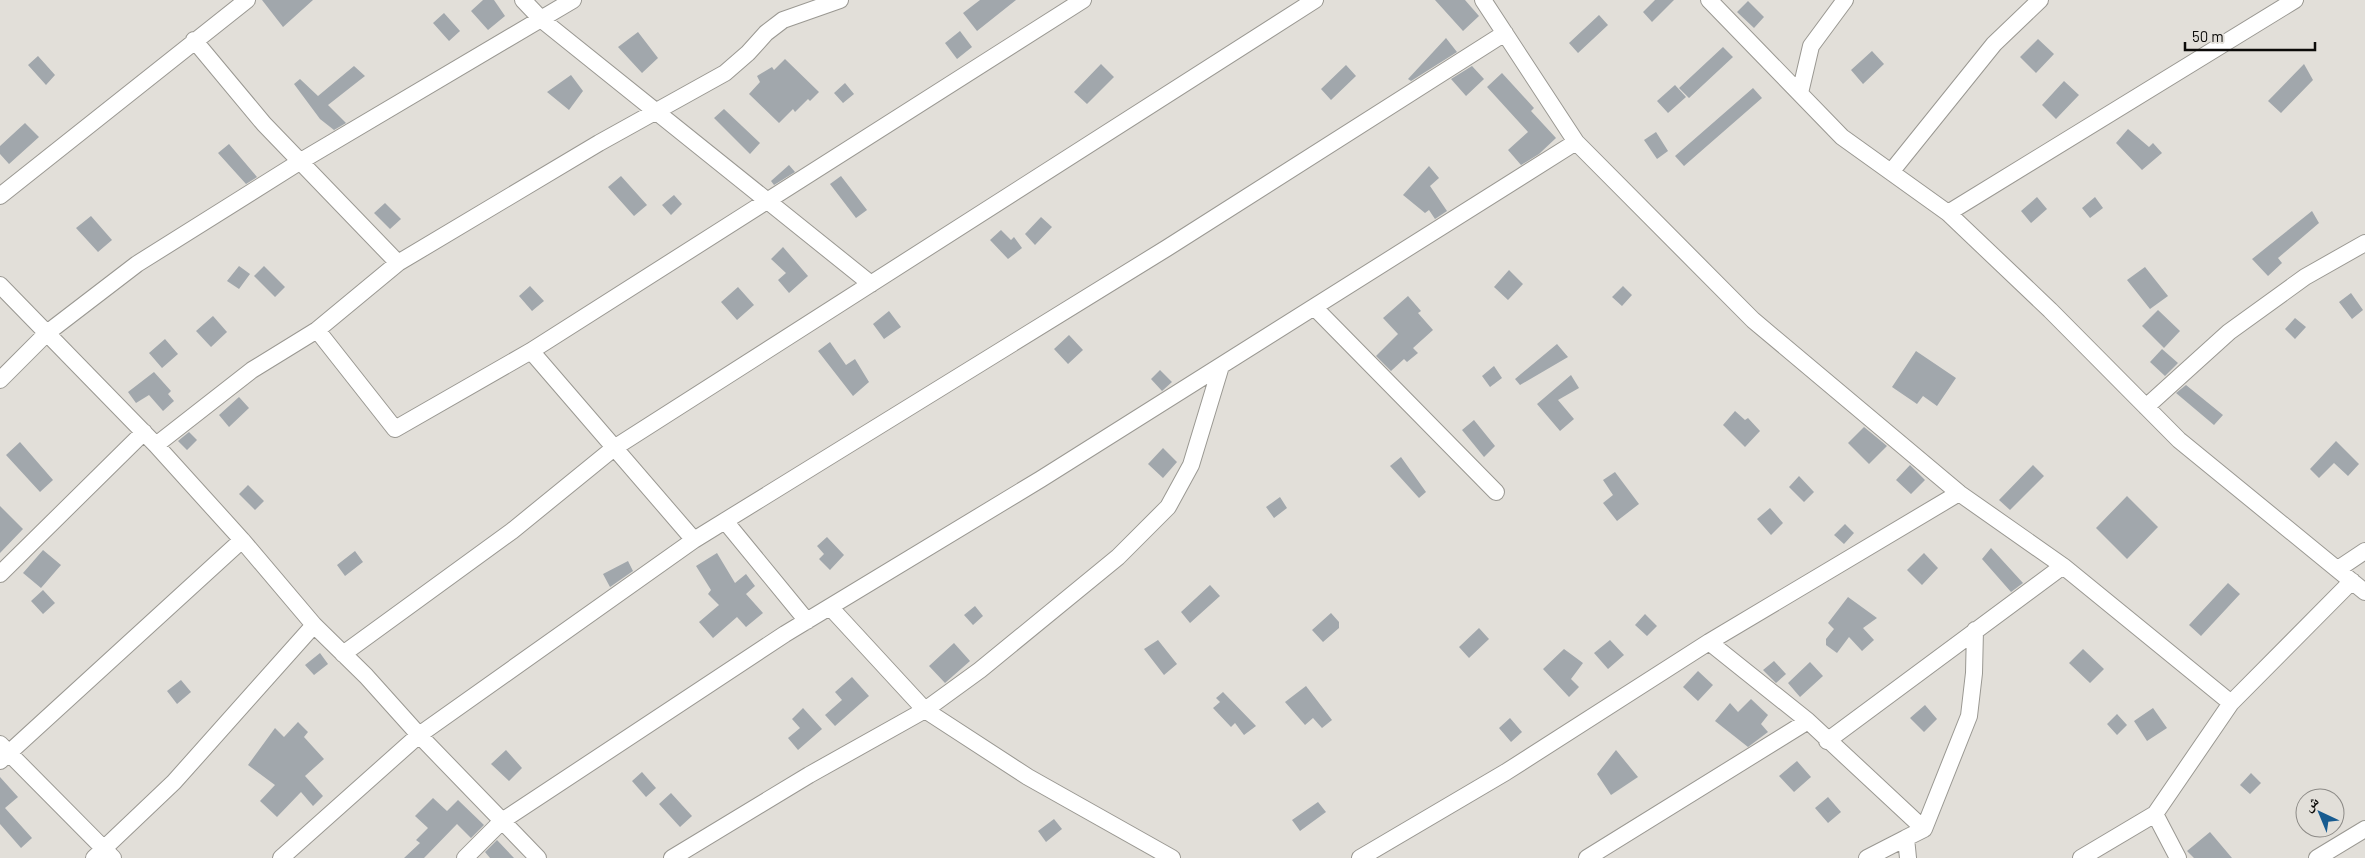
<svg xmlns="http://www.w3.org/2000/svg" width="2365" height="858" viewBox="0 0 2365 858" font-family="Barlow,'Noto Naskh Arabic',sans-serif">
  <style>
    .building { fill: #a1a7ac }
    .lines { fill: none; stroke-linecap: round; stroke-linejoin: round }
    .street-casing { stroke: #9a9892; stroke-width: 18 }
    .street { stroke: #fff; stroke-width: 16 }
  </style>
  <rect width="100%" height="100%" fill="#e2dfd9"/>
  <!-- building -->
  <path class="building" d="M262,0h51l-30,27z
    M483,0h11l11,16 -17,14 -17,-19z
    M980,0h36l-39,31 -14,-18z
    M1435,0h30l14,16 -16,15z
    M1655,0h19l-22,22 -9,-10z
    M1748,1l16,16 -10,11 -17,-16z
    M444,13l16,18 -11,10 -16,-18z
    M1599,15l9,10 -30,28 -9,-10z
    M960,31l12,16 -15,12 -12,-16z
    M638,32l20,26 -16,15 -24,-26z
    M1446,38l11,14 -46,29 -3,-2z
    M2038,39l16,15 -18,19 -16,-16z
    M1723,47l10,10 -44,41 -10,-10z
    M1872,51l12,13 -21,20 -12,-14z
    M38,56l17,19 -9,10 -18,-20z
    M785,59l34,33 -9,9 -2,-2 -13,13 -2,-3 -14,14 -30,-29 11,-12 -3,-6 15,-9 2,3z
    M1101,64l13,13 -27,27 -13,-12z
    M2304,64l9,16 -32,33 -13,-12z
    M1346,65l10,11 -25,24 -10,-11z
    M354,66l11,10 -37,29 18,18 -12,7 -14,-11 -26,-35 6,-5 18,17z
    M1472,66l12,13 -18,17 -15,-17z
    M1502,73l32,35 -3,3 25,27 -17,16 -18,11 -13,-15 20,-18 -41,-45z
    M571,75l12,16 -14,19 -22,-18z
    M2064,81l15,14 -23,24 -14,-14z
    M845,83l9,11 -11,9 -9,-10z
    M1675,85l11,12 -18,16 -11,-12z
    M1753,88l9,10 -78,68 -9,-10z
    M724,109l36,34 -10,11 -36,-36z
    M25,123l14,14 -30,27 -9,-10v-8z
    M2128,129l21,18 4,-4 9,10 -20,17 -26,-27z
    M1656,132l12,19 -11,8 -13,-19z
    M229,144l28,33 -11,7 -28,-31z
    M789,165l6,7 -21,13 -3,-4z
    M1429,166l10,12 -9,8 17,25 -12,8 -6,-9 -4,3 -22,-18z
    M621,176l26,29 -13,11 -26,-29z
    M841,176l26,34 -11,8 -26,-34z
    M674,195l8,9 -11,11 -9,-10z
    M2037,197l10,12 -16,14 -10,-12z
    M2095,197l8,11 -13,10 -8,-10z
    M385,203l16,16 -11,10 -16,-16z
    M2312,211l7,12 -41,35 4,5 -14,13 -16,-17z
    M91,216l21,24 -14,12 -22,-24z
    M1041,217l11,10 -17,18 -10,-11z
    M1001,230l10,10 3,-3 8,11 -14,11 -18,-19z
    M783,247l25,29 -19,17 -11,-13 8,-7 -15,-14z
    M239,266l11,8 -11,15 -12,-8z
    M264,266l21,21 -10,10 -21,-21z
    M2145,267l23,29 -18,13 -23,-29z
    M1509,270l14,14 -15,16 -14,-13z
    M530,286l14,15 -12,10 -13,-15z
    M1623,286l9,9 -10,11 -10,-9z
    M738,287l16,18 -17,15 -16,-18z
    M2351,293l12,17 -11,9 -13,-17z
    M1408,296l13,15 -3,2 15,17 -20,18 5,5 -11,9 -3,-3 -13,12 -15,-15 22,-22 -15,-16z
    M2158,310l22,21 -16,17 -22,-22z
    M889,311l12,16 -17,12 -11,-15z
    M213,316l14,16 -16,15 -15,-16z
    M2295,318l11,9 -11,12 -10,-10z
    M1069,335l14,15 -15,14 -14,-15z
    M165,339l13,15 -16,14 -13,-15z
    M830,342l16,23 9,-6 14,23 -16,14 -35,-45z
    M1557,344l11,13 -48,28 -5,-6z
    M2162,349l16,14 -13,13 -15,-14z
    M1916,351l40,27 -19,28 -14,-10 -6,8 -25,-17z
    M1494,366l8,12 -12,9 -8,-11z
    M1160,370l12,12 -10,9 -11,-12z
    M154,372l17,19 -3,3 6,7 -11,10 -14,-16 -13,8 -8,-11z
    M1571,375l8,13 -21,12 16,19 -14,12 -23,-27z
    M2186,385l37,30 -9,10 -38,-32z
    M239,397l10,11 -20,19 -10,-12z
    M1735,411l10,9 3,-2 12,13 -15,16 -22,-22z
    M1474,420l21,26 -11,11 -22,-27z
    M1864,427l23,19 -18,18 -21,-21z
    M189,432l8,8 -10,10 -9,-9z
    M2336,441l23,23 -11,12 -14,-13 -15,15 -9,-9z
    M20,442l33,38 -13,12 -34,-37z
    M1163,448l14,14 -14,16 -15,-14z
    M1401,457l25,35 -7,6 -29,-32z
    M1910,465l15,15 -14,14 -15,-14z
    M2033,465l11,11 -34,34 -11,-10z
    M1615,472l24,32 -22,17 -14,-18 10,-8 -10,-15z
    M1799,476l15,16 -10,10 -15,-15z
    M248,485l16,16 -9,9 -16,-16z
    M2127,496l31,31 -31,32 -31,-31z
    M1280,497l7,11 -13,10 -8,-11z
    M0,506l23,23 -23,24z
    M1770,508l13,15 -12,12 -14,-16z
    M1845,524l9,9 -10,11 -10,-9z
    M827,537l17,18 -14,15 -11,-11 5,-5 -7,-8z
    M1991,548l32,35 -12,9 -29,-33z
    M43,550l18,15 -20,23 -18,-15z
    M355,551l8,11 -18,14 -8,-11z
    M717,553l18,30 11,-9 9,12 -9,8 17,19 -17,14 -9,-10 -24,21 -14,-16 20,-17 -11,-11 3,-4 -15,-24z
    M1924,553l14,15 -16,17 -15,-15z
    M628,561l5,10 -23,16 -7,-13z
    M2228,583l12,11 -39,42 -12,-11z
    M1210,585l10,11 -30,27 -9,-11z
    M43,590l12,13 -12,11 -12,-13z
    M1848,597l29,21 -14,10 11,12 -12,11 -13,-14 -12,16 -11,-8v-6l8,-10 -6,-6z
    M975,606l8,10 -10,9 -9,-10z
    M1331,613l8,9v6l-16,14 -11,-12z
    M1645,614l12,12 -10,10 -12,-11z
    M1479,628l10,11 -20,19 -10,-11z
    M1158,640l19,24 -13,11 -20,-26z
    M1610,640l14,15 -16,14 -14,-16z
    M954,643l16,18 -25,22 -16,-17z
    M1564,649l19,14 -12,16 8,8 -10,10 -26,-28z
    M2083,649l21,20 -14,14 -21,-20z
    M320,653l8,11 -14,11 -9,-10z
    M1774,661l12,13 -10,9 -13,-13z
    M1810,662l13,14 -23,21 -12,-14z
    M1698,671l15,14 -15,16 -15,-14z
    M852,677l17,19 -34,30 -10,-11 17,-15 -7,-8z
    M181,680l10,12 -14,12 -10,-13z
    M1306,686l26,34 -10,8 -9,-10 -8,7 -20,-23z
    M1223,692l33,34 -12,9 -9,-12 -4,4 -18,-19 7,-6 -4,-4z
    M1751,699l17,16 -7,9 7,8 -20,15 -33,-26 15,-18 8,9z
    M1925,705l12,14 -13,13 -14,-14z
    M803,708l19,21 -24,21 -10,-12 12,-10 -8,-9z
    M2153,708l14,20 -20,13 -13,-20z
    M2117,714l10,11 -10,10 -10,-11z
    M1510,718l12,14 -11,10 -12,-14z
    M298,722l10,10 -4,5 20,22 -19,17 18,20 -10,10 -12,-14 -24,25 -17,-16 15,-16 -27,-20 27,-37 9,9z
    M506,750l16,18 -13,13 -18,-17z
    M1616,750l22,27 -27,18 -14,-21z
    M1797,761l14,16 -17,15 -15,-16z
    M642,772l14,16 -10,9 -14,-16z
    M2251,773l10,10 -11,11 -10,-9z
    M0,777l18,20 -13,11 27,30 -11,10 -21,-24z
    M671,793l21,23 -12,11 -21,-23z
    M1828,797l13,15 -13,11 -13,-15z
    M433,798l14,13 11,-11 26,25 -13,13 -14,-14 -33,34h-20l16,-15 -4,-3 12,-12 -13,-12z
    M1318,802l8,10 -26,19 -8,-11z
    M1054,819l8,10 -16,13 -8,-11z
    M2210,832l22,26h-38l-7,-7z
    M497,840l17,18h-24l-5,-6z"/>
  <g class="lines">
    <!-- street casing -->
    <g class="street-casing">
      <path id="street" d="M523,0l19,20 329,264
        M1483,0l93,142 177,178 206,173 104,73 168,137
        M1709,0l133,137 106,76 102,97 129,130 186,152
        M194,40l70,84 134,139
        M1800,93l11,-47 34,-46
        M1891,172l103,-128 46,-44
        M0,196l247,-196
        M1948,213l347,-213
        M0,285l156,160
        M1314,307l182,185
        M317,330l78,99 136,-78 552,-351
        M531,351l163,189
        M0,380l47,-47 90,-69 164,-103 272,-161
        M2146,407l83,-75 76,-55 60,-34
        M725,521l82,100
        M2338,569l27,-18
        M0,574l144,-142
        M830,607l95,103 103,67 144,81
        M1709,642l99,79 116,108
        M343,654l169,-123 102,-83 701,-448
        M1827,741l236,-175
        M0,744l113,114
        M0,761l242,-221
        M2155,814l23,44
        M94,858l80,-76 140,-157
        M281,858l138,-123 275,-195 473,-292 338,-215
        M465,858l37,-37 283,-187 256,-155 535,-337
        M538,858l-119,-123 -53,-59 -52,-51 -72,-85 -86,-95 96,-75 65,-40 81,-67 201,-120 126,-70 23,-20 18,-20 17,-13 57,-20
        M672,858l137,-83 116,-65 55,-40 138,-113 50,-50 23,-42 30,-99
        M1360,858l146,-86 203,-130 250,-149
        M1587,858l221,-137
        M1867,858l39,-20
        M1908,858l-2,-20 18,-9 45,-113 5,-43 1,-43
        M2081,858l74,-44 76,-111 121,-122
        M2317,858l48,-29"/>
    </g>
    <!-- street -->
    <use href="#street" class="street"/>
  </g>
  <!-- north arrow -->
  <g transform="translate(2320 813) rotate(316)"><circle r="24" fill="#e2dfd9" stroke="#8c8a86"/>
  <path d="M0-4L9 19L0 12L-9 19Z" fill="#175b90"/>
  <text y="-8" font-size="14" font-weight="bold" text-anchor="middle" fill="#0c0b09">ش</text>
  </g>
  <!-- scale -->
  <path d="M2185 42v8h130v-8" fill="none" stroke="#0c0b09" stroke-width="2.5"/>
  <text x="2192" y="42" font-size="15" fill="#0c0b09" stroke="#e2dfd9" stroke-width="4" paint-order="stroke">50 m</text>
</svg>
